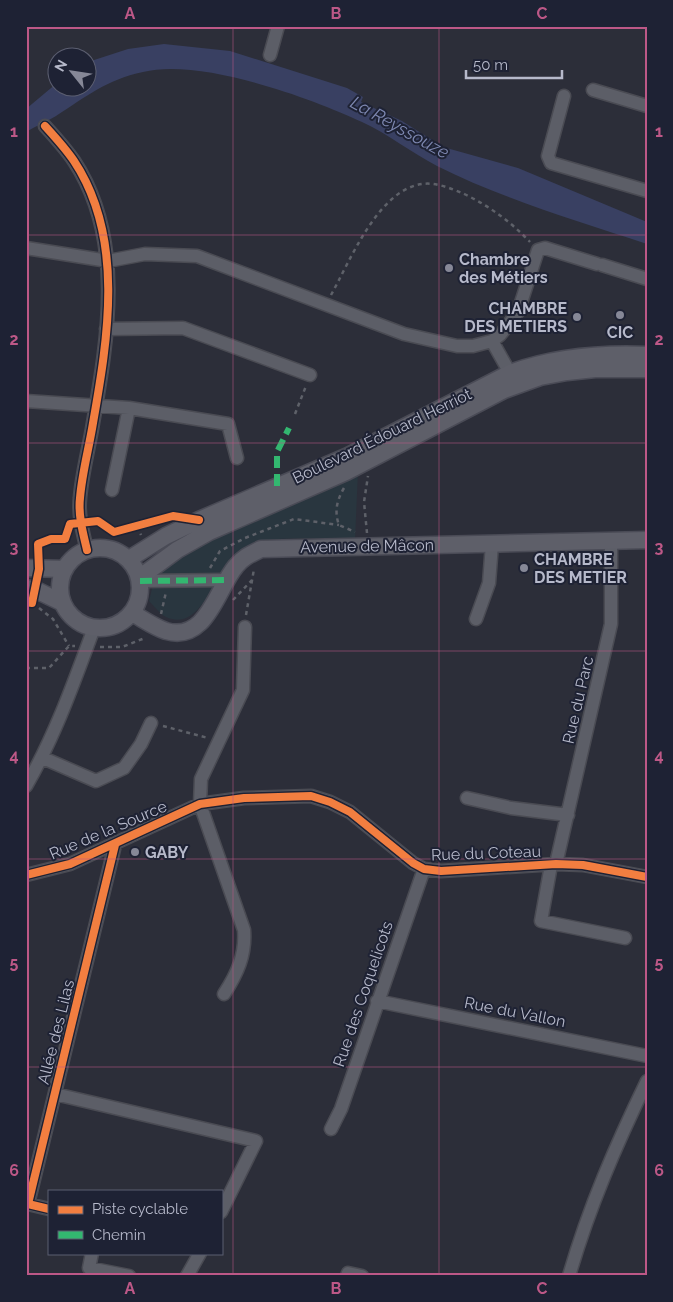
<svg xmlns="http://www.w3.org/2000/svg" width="673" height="1302" viewBox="0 0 673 1302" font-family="Raleway,sans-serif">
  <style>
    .green { fill: #29363f }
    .water { fill: #394062 }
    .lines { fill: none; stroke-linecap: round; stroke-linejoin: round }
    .minor-casing { stroke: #4a4b53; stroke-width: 15 }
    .major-casing { stroke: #4a4b56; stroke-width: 19 }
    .path { stroke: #5e6169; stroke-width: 2.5; stroke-dasharray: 4 4; stroke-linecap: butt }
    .minor { stroke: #5c5e67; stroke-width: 12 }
    .major { stroke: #5e5f69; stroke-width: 16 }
    .quiet { stroke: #33b770; stroke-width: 6; stroke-dasharray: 12 6; stroke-linecap: butt }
    .cycleway-casing { stroke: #1e2234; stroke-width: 11 }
    .cycleway { stroke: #f27e40; stroke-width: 8 }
    .grid { fill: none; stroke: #bd5887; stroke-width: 1; stroke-opacity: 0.55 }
    .poi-dot { fill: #868897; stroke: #1e2234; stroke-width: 2 }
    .labels { text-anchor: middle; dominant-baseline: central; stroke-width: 4; stroke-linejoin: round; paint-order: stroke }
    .poi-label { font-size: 16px; font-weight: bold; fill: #b6b9ca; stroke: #1e2234; text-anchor: start }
    .street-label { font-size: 16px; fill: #b6b9ca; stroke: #1e2234 }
    .water-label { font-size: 18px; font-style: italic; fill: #7e88b1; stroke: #1e2234 }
    .neatline { fill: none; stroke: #bd5887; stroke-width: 2 }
    .grid-label { font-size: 16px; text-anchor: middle; font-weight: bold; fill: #bd5887 }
  </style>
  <rect width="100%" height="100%" fill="#2c2e39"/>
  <!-- green -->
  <path class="green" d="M358,471l-3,69c-22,0 -82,-5 -99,3 -6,2 -12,5 -17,8 -22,17 -37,83 -73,66 -6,-3 -12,-11 -17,-16l6,-25 29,-26z"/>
  <!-- water -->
  <path class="water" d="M164,44l66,7 117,37 16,9 -2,5 41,19 41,26 75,21 129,54v22c-70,-23 -144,-45 -210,-78 -25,-13 -49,-32 -75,-44 -53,-25 -162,-64 -219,-50 -37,8 -56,24 -87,44 -10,6 -20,10 -30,16v-23l31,-26 1,5h30v-26l40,-13z"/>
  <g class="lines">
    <!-- minor casing -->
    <g class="minor-casing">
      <path id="minor" d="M270,55l8,-29
        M593,90l54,16
        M564,96l-16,60 3,7 96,28
        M45,126c10,11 21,23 29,35 51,77 34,177 19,262 -4,25 -11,50 -13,75 -2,17 3,35 7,52
        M26,248l82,13 37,-7 52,2 207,78 53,12h16l19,-5 18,32
        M602,265l45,14
        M106,329l77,-1 127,47
        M492,341l8,-6 18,-23 20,-62 7,-2 52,16
        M26,401l103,7 99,16 9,34
        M112,490l17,-82
        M140,581l87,-1
        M476,619l13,-36 3,-39
        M43,758l53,23 28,-13 17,-24 10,-21
        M26,786c29,-50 48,-104 68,-158
        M467,798l44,10 57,7
        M556,864l55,-240v-83
        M551,865l-10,56 84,17
        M26,875l44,-11 130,-60 44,-6 67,-2 19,6 20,10 63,51 11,6 17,2 115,-7 27,1 64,12
        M224,994c13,-20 22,-39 20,-64l-44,-126 1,-25 42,-89 2,-63
        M377,1001l270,55
        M55,1094l201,47 -35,71
        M331,1129l10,-20 83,-240
        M49,1209l-21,-5 87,-359
        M92,1253l-3,15 40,8
        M187,1276l13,-23
        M347,1276l1,-3 14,3
        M569,1276c20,-69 47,-131 78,-195"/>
    </g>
    <!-- major casing -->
    <g class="major-casing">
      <path id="major" d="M60 588a40 40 0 1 1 80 0a40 40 0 1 1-80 0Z
        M129,559l37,-23 33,-16 149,-64 162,-83c44,-16 90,-20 137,-18
        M26,568l39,1
        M139,578l38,-28 32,-18 137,-60 158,-82 36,-13 27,-5 28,-3h52
        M26,588l10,2 27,13
        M132,613c11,6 22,14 34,18 41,12 51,-43 70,-65 7,-9 15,-12 25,-17l386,-9"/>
    </g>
    <!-- path -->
    <path class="path" d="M331,295c19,-34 47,-105 91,-111 13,-2 28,4 40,9 26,12 48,28 68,49
      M295,414l11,-28
      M344,488c-7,12 -10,23 -5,37l16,7
      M138,526l3,9
      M367,533l-3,-31 4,-26
      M210,568l10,-17 25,-13 49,-19 45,6
      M233,600l19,-20
      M39,608l14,11 16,27
      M161,614l5,-22
      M246,615l8,-46
      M100,647h22l23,-9
      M26,668h23l20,-22h6
      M163,726l45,12"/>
    <!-- minor -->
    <use href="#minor" class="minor"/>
    <!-- major -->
    <use href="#major" class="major"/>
    <!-- quiet -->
    <path class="quiet" d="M277,486v-34l12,-24
      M140,581l87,-1"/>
    <!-- cycleway casing -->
    <g class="cycleway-casing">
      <path id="cycleway" d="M45,126c10,11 21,23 29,35 51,77 34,177 19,262 -4,25 -11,50 -13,75 -2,17 3,35 7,52
        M26,602l6,1 7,-34 -1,-25 13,-5h14l5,-15 28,-3 16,11 59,-16 26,4
        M26,875l44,-11 130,-60 44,-6 67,-2 19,6 20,10 63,51 11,6 17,2 115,-7 27,1 64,12
        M49,1209l-21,-5 87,-359"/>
    </g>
    <!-- cycleway -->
    <use href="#cycleway" class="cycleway"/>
  </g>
  <!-- grid -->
  <path class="grid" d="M233,26v1250M439,26v1250M26,235h621M26,443h621M26,651h621M26,859h621M26,1067h621"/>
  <!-- markers -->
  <g class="poi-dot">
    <circle cx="449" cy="268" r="5"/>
    <circle cx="620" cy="315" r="5"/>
    <circle cx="577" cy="317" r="5"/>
    <circle cx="524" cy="568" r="5"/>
    <circle cx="135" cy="852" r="5"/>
  </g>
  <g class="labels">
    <!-- poi labels -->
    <g class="poi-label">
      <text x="459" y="259">Chambre<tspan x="459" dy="18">des Métiers</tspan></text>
      <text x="567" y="308" text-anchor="end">CHAMBRE<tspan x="567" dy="18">DES METIERS</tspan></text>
      <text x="620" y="332" text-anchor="middle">CIC</text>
      <text x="534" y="559">CHAMBRE<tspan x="534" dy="18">DES METIER</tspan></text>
      <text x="145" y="852">GABY</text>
    </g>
    <!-- street labels -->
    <g class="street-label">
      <text transform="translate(382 436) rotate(-26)">Boulevard Édouard Herriot</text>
      <text transform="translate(367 546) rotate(-1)">Avenue de Mâcon</text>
      <text transform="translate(578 700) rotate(-77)">Rue du Parc</text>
      <text transform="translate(108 830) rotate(-23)">Rue de la Source</text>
      <text transform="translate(486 853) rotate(-2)">Rue du Coteau</text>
      <text transform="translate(363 994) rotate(-71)">Rue des Coquelicots</text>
      <text transform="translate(515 1012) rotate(11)">Rue du Vallon</text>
      <text transform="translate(56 1032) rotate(-76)">Allée des Lilas</text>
    </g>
    <!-- water labels -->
    <g class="water-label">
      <text transform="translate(400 127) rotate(29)">La Reyssouze</text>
    </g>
  </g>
  <!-- border -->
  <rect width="673" height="1302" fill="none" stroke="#1e2234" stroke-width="55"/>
  <!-- legend -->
  <rect x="48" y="1190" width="175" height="65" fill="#1e2234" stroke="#5b5e70"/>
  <rect x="58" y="1206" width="25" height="8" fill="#f27e40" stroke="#5b5e70"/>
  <text x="92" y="1214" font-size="15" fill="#b6b9ca">Piste cyclable</text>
  <rect x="58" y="1231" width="25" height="8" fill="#33b770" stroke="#5b5e70"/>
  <text x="92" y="1240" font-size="15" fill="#b6b9ca">Chemin</text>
  <!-- north arrow -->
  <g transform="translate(72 72) rotate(300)"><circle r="24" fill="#1e2234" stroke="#5b5e70"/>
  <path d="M0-4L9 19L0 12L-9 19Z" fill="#868897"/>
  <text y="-8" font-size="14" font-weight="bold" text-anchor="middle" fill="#b6b9ca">N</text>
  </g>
  <!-- scale -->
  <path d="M466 70v8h96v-8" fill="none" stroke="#b6b9ca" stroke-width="2.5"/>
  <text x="473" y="70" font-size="15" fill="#b6b9ca" stroke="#1e2234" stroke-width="4" paint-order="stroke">50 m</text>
  <rect x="28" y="28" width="618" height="1246" class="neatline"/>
  <g class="grid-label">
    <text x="130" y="19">A</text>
    <text x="336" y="19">B</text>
    <text x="542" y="19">C</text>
    <text x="14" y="137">1</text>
    <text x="659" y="137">1</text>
    <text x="14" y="345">2</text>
    <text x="659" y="345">2</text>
    <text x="14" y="553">3</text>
    <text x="659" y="553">3</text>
    <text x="14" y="761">4</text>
    <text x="659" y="761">4</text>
    <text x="14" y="968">5</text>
    <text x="659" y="968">5</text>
    <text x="14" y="1176">6</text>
    <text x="659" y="1176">6</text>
    <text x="130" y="1294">A</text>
    <text x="336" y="1294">B</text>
    <text x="542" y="1294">C</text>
  </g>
</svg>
